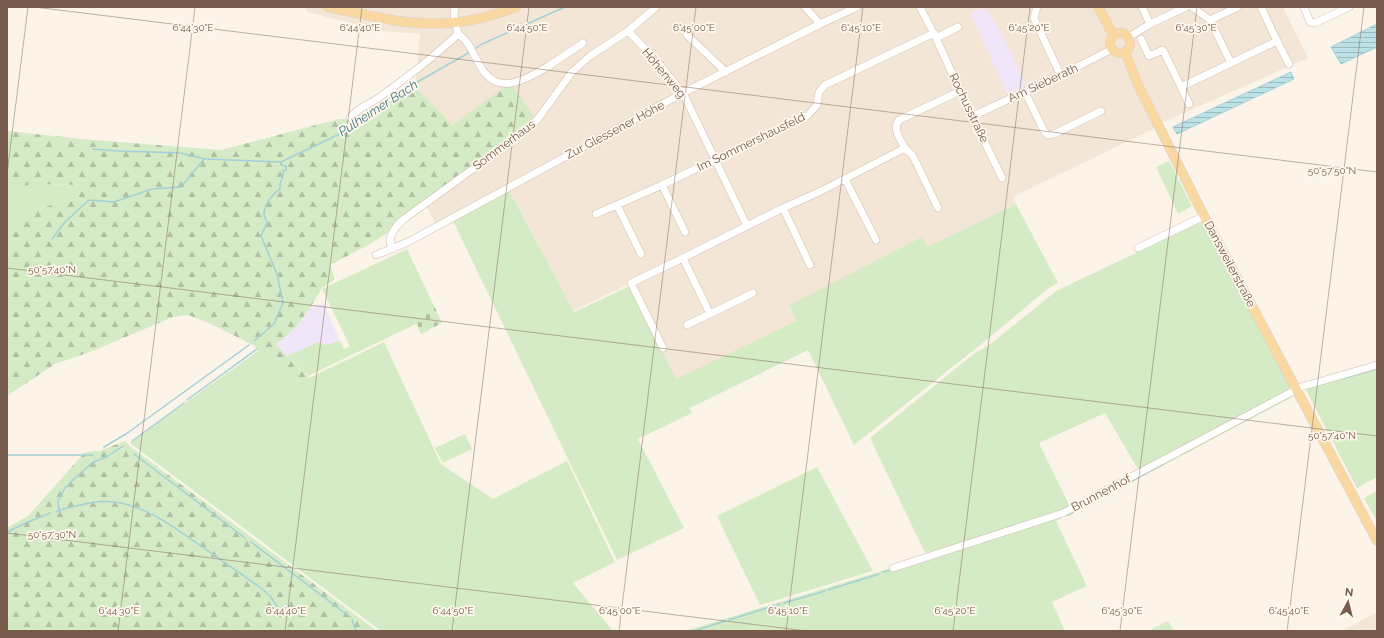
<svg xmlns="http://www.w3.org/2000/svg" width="1384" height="638" viewBox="0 0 1384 638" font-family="Raleway,sans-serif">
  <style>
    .residential { fill: #f4e6d7 }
    .education { fill: #f1e5f9 }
    .green { fill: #d5ebc6 }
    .forest { fill: url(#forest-firs) }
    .cemetery { fill: url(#cemetery-stones) }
    .water { fill: url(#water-rules); stroke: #a2d1d8 }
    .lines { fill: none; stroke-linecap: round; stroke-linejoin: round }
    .stream { stroke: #a2d1d8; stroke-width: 1.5 }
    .minor-casing { stroke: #cfbcae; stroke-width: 8 }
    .major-casing { stroke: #d9d1cd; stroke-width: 10 }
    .minor { stroke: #fff; stroke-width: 7 }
    .major { stroke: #fad8a2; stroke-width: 9 }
    .ticks { fill: none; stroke: #775b4c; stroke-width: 1; stroke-opacity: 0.45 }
    .labels { text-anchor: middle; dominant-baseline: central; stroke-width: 3.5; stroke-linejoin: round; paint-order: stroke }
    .street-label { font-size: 12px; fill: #775b4c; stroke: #fff8ef }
    .water-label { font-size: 13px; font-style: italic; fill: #427983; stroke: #fff8ef }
    .ticks-label { font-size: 10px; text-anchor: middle; fill: #775b4c; stroke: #fff8ef; stroke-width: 3.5; stroke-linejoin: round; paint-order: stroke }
  </style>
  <defs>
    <pattern id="forest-firs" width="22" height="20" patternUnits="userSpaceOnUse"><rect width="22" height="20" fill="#d5ebc6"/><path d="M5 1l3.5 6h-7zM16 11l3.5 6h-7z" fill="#b2c1a3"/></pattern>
    <pattern id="cemetery-stones" width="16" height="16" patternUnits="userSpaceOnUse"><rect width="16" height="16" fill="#d5ebc6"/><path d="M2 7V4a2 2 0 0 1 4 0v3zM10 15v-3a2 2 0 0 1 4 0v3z" fill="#b2c1a3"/></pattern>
    <pattern id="water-rules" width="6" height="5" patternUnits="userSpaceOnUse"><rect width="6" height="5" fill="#bce1e6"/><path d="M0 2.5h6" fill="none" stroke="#9eb9bd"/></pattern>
  </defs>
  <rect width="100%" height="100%" fill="#fcf4e8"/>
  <!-- residential -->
  <path class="residential" d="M305,7h978l25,51 -142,63 -12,3 1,4 -142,69 3,7 -89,43 -5,-9 -133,67 7,16 -120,59 -45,-97 -58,28 -64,-122 -72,38 -12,-23 40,-88 -14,9 -36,-38 5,-53 -38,-3 -75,-19z
    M1377,612v19h-35z"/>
  <!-- education -->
  <path class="education" d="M984,8l6,6 12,20 24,52 -19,8 -37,-81z
    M323,303l17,38 -15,4 -7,-3 -31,14 -11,-11 21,-19 14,-20 3,1z"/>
  <!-- green -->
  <path class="green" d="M1169,161l23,45 -14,8 -22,-47z
    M32,184l48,1 -7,12 -66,24v-31z
    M509,190l65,122 56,-26 46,93 120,-58 -7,-16 133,-68 5,10 89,-43 42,79 -9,5 -70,58 -125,99 -46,-95 -118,58 2,5 -54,26 46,89 -67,32 -164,-339z
    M1203,221l89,167 -153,83 -34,-58 -66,30 31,64 -9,5 -136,41 -55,-115 106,-86 5,-2 12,-8 63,-51z
    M407,249l27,57 -21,11 3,7 -108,52 -21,-20 31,-14 7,3 15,-4 4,8 6,-3 -28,-57z
    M384,342l57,122 52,35 74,-38 48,101 -42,21 40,48h-232l-251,-188 129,-93 36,33 14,-5z
    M1377,368v109l-20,11 -52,-100z
    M1289,395l1,3 -223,119 -1,-3z
    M465,434l7,15 -29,14 -8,-15z
    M817,467l56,104 -113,34 -43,-89z
    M1377,491v31l-13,-24z
    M1061,516l1,2 -6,3 31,65 -35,16 13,29h-380z
    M1168,621l6,10h-26z"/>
  <!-- forest -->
  <path class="forest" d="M510,83l27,37 -148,112 -19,12 -40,21 5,14 -13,9 -11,18 -14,20 -21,19 33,33 -14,5 -42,-38 -44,-22 -21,-8 -15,2 -83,35 -35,12 -48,32v-175l66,-24 6,-12 -47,-1 -25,6v-59l75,8 139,11 118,-31h13l63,-32 37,38z
    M125,441l6,6 246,184h-370v-103l22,-13 56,-63 14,-1z"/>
  <!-- cemetery -->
  <path class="cemetery" d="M434,306l8,17 -21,11 -8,-17z"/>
  <!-- water -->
  <path class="water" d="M1377,24v23l-36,17 -10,-17z
    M1291,72l3,7 -117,55 -4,-7z"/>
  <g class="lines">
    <!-- stream -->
    <path class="stream" d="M473,50l9,-6 83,-37
      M93,149l26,2 62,2 24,6 76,3 69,-33 36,-29 84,-48
      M52,239l12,-16 25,-23 25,2 38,-13 29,-2 23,-28
      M254,341l20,-17 9,-21 -6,-29 -16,-38 6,-13c0,-3 -3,-6 -3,-9 0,-8 9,-21 16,-25v-5l3,-8v-5l3,-1v-4l-5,-1v-3
      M1341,379l36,-10
      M187,400l70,-51
      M132,441l52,-38
      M104,447l22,-13 123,-89
      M134,454l111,84
      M7,455h86
      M1113,491l50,-27
      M1095,500l14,-7
      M63,509c16,-4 34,-9 51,-7 33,4 61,26 87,44 20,14 40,28 60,42l9,8 12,18
      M59,511l-1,-10 2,-4 5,-9 10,-10 17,-15 16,-7 15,-10
      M56,512l5,-2
      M1067,515l23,-12
      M7,532l19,-9 24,-10
      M251,542l99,75
      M883,572l8,-2
      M828,590l51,-16
      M784,603l41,-12
      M352,620l4,11
      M729,620l51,-16
      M289,630v1
      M694,631l31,-10"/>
    <!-- minor casing -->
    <g class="minor-casing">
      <path id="minor" d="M455,7l-1,8 4,19c13,8 17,26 26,38 18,23 44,6 63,-5 12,-8 24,-16 36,-24
        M805,7l15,17
        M920,7l16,31 24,53 42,87
        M1037,7l-3,11 26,56
        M1142,7l8,17
        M1192,7l18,13
        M1304,7l6,15 5,1 34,-16
        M628,31l26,27 29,35 64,133
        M687,35l39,37
        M1129,37l21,-13 36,-17
        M936,38l22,-11
        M1141,39l8,17 14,-6 18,37 96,-46 -16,-34
        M1277,41l12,23
        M1231,63l-21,-43 28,-13
        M1181,87l8,17
        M1025,92l19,39 4,4 6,-1 47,-23
        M973,116l106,-50 33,-17
        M350,118c8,-11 20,-14 30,-21 27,-20 54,-40 78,-63
        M905,148l8,8 25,52
        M845,179l31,61
        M662,185l23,47
        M617,205l24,49
        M783,208l27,57
        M596,214l66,-29 145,-69 10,-11 2,-13 6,-7 109,-52
        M1138,248l66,-32
        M393,249c-8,-11 3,-23 11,-30l117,-85 16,-14 35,-48 18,-16 38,-25 28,-24
        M376,255l32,-13 275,-149 137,-69 37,-17
        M683,258l27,56
        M687,325l66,-32
        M663,348l-32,-65 52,-25 100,-50 36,-16 86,-44c-5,-9 -13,-19 -6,-28l61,-29
        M893,568l170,-55 238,-126 76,-22"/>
    </g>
    <!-- major casing -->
    <g class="major-casing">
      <path id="major" d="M328,7c39,8 79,19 119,16 23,-1 48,-8 69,-16
        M1098,7l12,22 4,6
        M1110 43a10 10 0 1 1 20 0a10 10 0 1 1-20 0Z
        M1125,52l14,35 65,129 173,325"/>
    </g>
    <!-- minor -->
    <use href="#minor" class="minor"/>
    <!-- major -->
    <use href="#major" class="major"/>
  </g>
  <!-- ticks -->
  <path class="ticks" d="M34,7l1343,165M7,174l21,-167M7,268l1370,168M7,533l800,98M118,631l77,-624M285,631l77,-624M452,631l77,-624M619,631l77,-624M786,631l77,-624M953,631l77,-624M1120,631l77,-624M1287,631l77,-624"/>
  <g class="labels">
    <!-- street labels -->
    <g class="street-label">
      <text transform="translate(664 73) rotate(50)">Höhenweg</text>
      <text transform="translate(1043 83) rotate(-25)">Am Sieberath</text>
      <text transform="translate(969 108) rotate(64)">Rochusstraße</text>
      <text transform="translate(615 130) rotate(-28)">Zur Glessener Höhe</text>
      <text transform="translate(751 142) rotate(-26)">Im Sommershausfeld</text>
      <text transform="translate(504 145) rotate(-37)">Sommerhaus</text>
      <text transform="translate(1230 264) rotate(62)">Dansweilerstraße</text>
      <text transform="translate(1101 493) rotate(-28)">Brunnenhof</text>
    </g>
    <!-- water labels -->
    <g class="water-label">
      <text transform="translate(378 108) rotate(-33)">Pulheimer Bach</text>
    </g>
  </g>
  <g class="ticks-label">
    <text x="193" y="31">6°44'30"E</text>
    <text x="360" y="31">6°44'40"E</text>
    <text x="527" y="31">6°44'50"E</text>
    <text x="694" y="31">6°45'00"E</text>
    <text x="861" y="31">6°45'10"E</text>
    <text x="1029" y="31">6°45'20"E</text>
    <text x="1196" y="31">6°45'30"E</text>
    <text x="1332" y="174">50°57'50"N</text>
    <text x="52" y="273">50°57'40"N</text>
    <text x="1332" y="439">50°57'40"N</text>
    <text x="52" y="538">50°57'30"N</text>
    <text x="119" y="614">6°44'30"E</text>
    <text x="286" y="614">6°44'40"E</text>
    <text x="453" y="614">6°44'50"E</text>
    <text x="620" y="614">6°45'00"E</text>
    <text x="788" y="614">6°45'10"E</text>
    <text x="955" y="614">6°45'20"E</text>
    <text x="1122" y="614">6°45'30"E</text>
    <text x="1289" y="614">6°45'40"E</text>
  </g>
  <!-- border -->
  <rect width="1384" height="638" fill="none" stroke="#775b4c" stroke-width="16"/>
  <!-- north arrow -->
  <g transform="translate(1348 602) rotate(7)" stroke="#fff8ef" stroke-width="3" paint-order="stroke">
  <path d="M0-3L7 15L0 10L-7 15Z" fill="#775b4c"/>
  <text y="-6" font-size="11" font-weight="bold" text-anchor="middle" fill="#775b4c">N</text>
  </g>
</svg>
